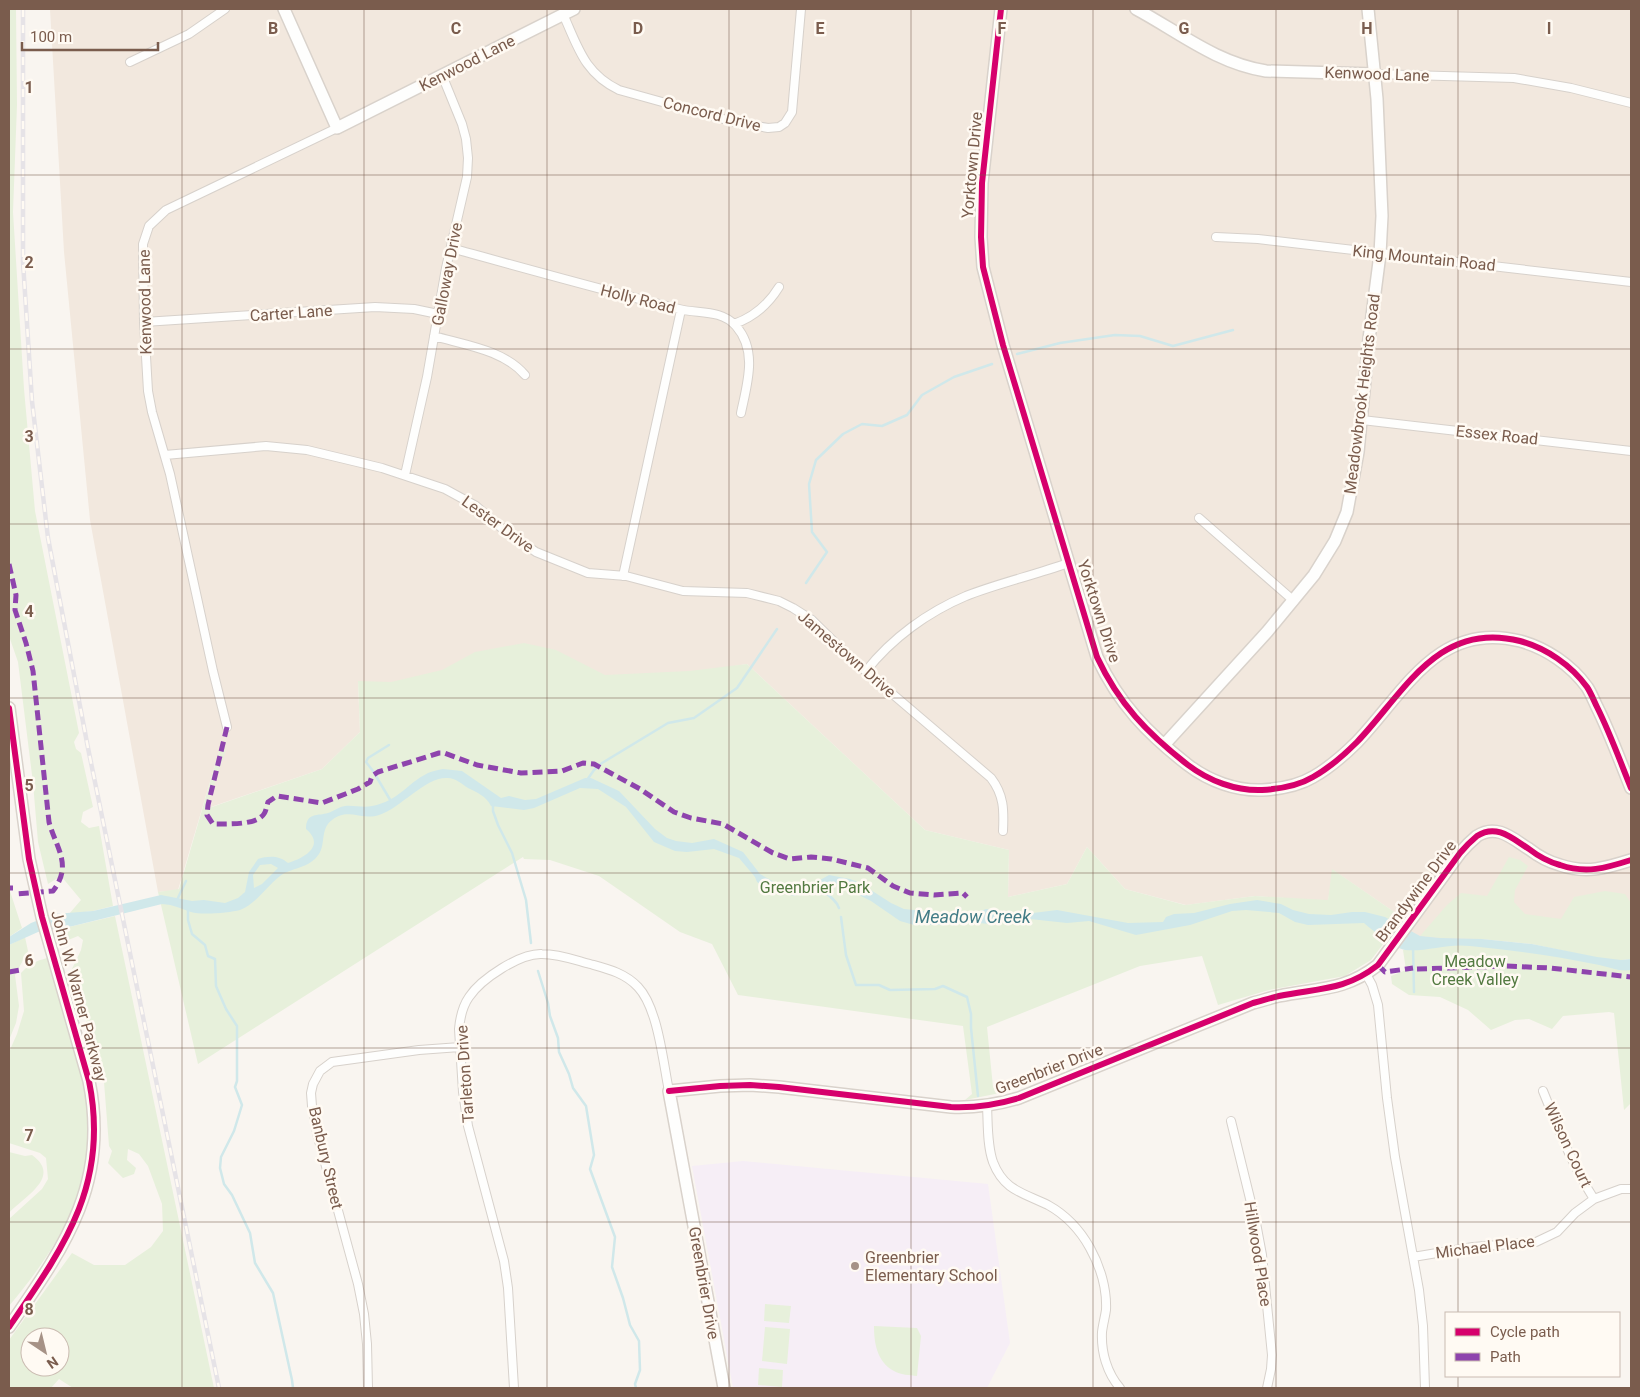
<svg xmlns="http://www.w3.org/2000/svg" width="1640" height="1397" viewBox="0 0 1640 1397" font-family="Roboto,sans-serif">
  <style>
    .residential { fill: #f2e8de }
    .education { fill: #f6eef6 }
    .green { fill: #e7f0db; fill-rule: evenodd }
    .water { fill: #d0e8ea; fill-rule: evenodd }
    .lines { fill: none; stroke-linecap: round; stroke-linejoin: round }
    .stream { stroke: #d0e8ea; stroke-width: 2.5 }
    .street-casing { stroke: #d7d1cb; stroke-width: 10 }
    .secondary-casing { stroke: #d9d2cb; stroke-width: 14 }
    .street { stroke: #fefefd; stroke-width: 8 }
    .secondary { stroke: #fefefd; stroke-width: 11 }
    .rail-casing { stroke: #e6e3e7; stroke-width: 4.5 }
    .rail { stroke: #fffaf3; stroke-width: 2.5; stroke-dasharray: 8; stroke-linecap: butt }
    .quiet { stroke: #8e44ad; stroke-width: 5; stroke-dasharray: 10 5; stroke-linecap: butt }
    .cycleway-casing { stroke: #fffaf3; stroke-width: 9 }
    .cycleway { stroke: #d6006c; stroke-width: 6 }
    .grid { fill: none; stroke: #7a5c4d; stroke-width: 1; stroke-opacity: 0.55 }
    .poi-dot { fill: #a69286; stroke: #fffaf3; stroke-width: 2 }
    .labels { text-anchor: middle; dominant-baseline: central; stroke-width: 5; stroke-linejoin: round; paint-order: stroke }
    .street-label { font-size: 16px; fill: #7a5c4d; stroke: #fffaf3 }
    .park-label { font-size: 16px; fill: #537a41; stroke: #fffaf3 }
    .poi-label { font-size: 16px; fill: #7a5c4d; stroke: #fffaf3; text-anchor: start }
    .water-label { font-size: 18px; font-style: italic; fill: #437c86; stroke: #fffaf3 }
    .grid-label { font-size: 16px; text-anchor: middle; font-weight: bold; fill: #7a5c4d; stroke: #fffaf3; stroke-width: 5; stroke-linejoin: round; paint-order: stroke }
  </style>
  <rect width="100%" height="100%" fill="#f9f5f0"/>
  <!-- residential -->
  <path class="residential" d="M50,9h1581v917l-17,7 -231,11 20,-26 -70,-48 -5,31 -73,-5 -69,9 -61,-16 -38,-42 -20,37 -59,13 1,-47 -84,-20 -178,-166 -140,23 -249,-5 2,50 -38,37 -117,40 20,-59 -5,-2 -42,142 -20,2 -68,-372 -26,-268z"/>
  <!-- education -->
  <path class="education" d="M743,1161l245,23 22,159 -23,45h-254l-41,-222z"/>
  <!-- green -->
  <path class="green" d="M9,9h7l1,96 -4,107 11,177 11,122 44,222 -5,9 2,7 5,4 12,54 -10,5 -2,10 8,6 10,-2 14,80 -20,5 -24,3 12,-14 -20,-24 -13,8 -10,-42 -5,-59 -15,-121 -9,-26z
    M524,643l32,7 49,25 84,-4 58,-7 178,166 84,20 -1,47 59,-13 20,-37 38,42 60,16 70,-9 73,4 4,-31 71,49 -32,42 -26,16 -76,14 -51,15 -16,-49 -62,10 -153,61 6,60 7,6 -35,7 7,-6 -9,-68 -225,-31 -26,-51 -32,-12 -81,-56 -49,-16 -26,-1 -1,-2 -325,207 -40,-172 21,-3 41,-141 6,2 -20,59 116,-40 38,-37 -2,-51 33,1 51,-12 33,-18z
    M1509,857l11,3 8,6 -13,24 -1,12 11,12 36,5 13,-22 31,-6 20,3 6,9v56l-9,1 9,3v140l-7,7 -10,-97 -5,-1 -46,4 -11,13 -23,-10 -14,1 -24,10 -23,-20 -28,-13 -31,-2 -17,-11 -1,-8 15,-6 -3,-20 15,-1v-2l56,-4 109,12 -51,-11 -50,-5 -42,-1 -20,-2 27,-31 14,-12 26,3z
    M9,888l13,40 -13,9z
    M115,916l99,472h-141l-14,-9 -8,9h-42v-48l63,-87 22,12h31l26,-18 12,-16 -1,-27 -14,-38 -9,-12 -11,-5 -1,11 9,8 -2,6 -11,4 -15,-15 4,-12 -3,-5 -5,-64 -33,-111 10,-21 2,-10 -5,-4 -17,7 -6,-14 18,-3zM30,1337h30v30h-30z
    M25,937l3,14 -13,24 4,31 -3,17 -7,17v-95z
    M47,958c17,54 44,123 42,180 -3,66 -39,119 -80,168v-87l33,-30 6,-10 -2,-21 -6,-5 -31,-10v-91l8,-18 7,-23 -3,-38c8,-9 15,-12 26,-15z
    M9,1152l16,4 7,-1c31,22 -9,42 -23,58z
    M765,1304l26,2 -2,17 -25,-2z
    M874,1326l43,2 4,8 -4,40c-7,-1 -17,-1 -23,-5 -17,-9 -20,-28 -20,-45z
    M765,1327l25,2 -3,35 -25,-3z
    M759,1368l24,2 -1,17 -24,-2z"/>
  <!-- water -->
  <path class="water" d="M443,769l19,2 39,27 8,-2 16,4 11,-1 49,-21h6l28,13 36,38 12,9 9,3 16,2 22,-4 29,13 17,22 16,9 17,3 20,-2 16,-9 21,4 10,4 31,20 13,6 39,4 36,-1 7,-3 39,5 32,-4 71,13 35,-1 3,-5 8,-3 20,-1 36,-9 27,-4 24,4 12,6 16,4 22,1 21,-3h13l20,5 35,19 20,2 42,1 50,5 65,13 24,3 10,-1v11c-13,2 -24,-4 -37,-6 -40,-8 -83,-14 -124,-18 -22,-3 -43,6 -65,4 -9,-1 -33,-20 -41,-27l-56,2 -13,-3 -16,-9 -33,-3 -14,1 -42,14 -54,10 -47,-14 -22,2 -37,-4 -41,5 -29,-3 -21,4h-25l-14,-4 -29,-20 -36,-18 -7,1 -10,5 -24,7 -26,-7 -11,-7 -2,-5 -16,-19 -25,-9 -27,3 -12,-1 -21,-9 -28,-35 -28,-18 -18,-1 -46,20 -10,2 -33,-4c-5,-10 -13,-13 -23,-18 -6,-4 -13,-10 -20,-10 -22,-2 -47,30 -69,37 -17,6 -31,-8 -47,5 -12,9 -6,23 -13,34 -10,15 -27,13 -39,22 -14,11 -23,27 -40,34 -11,3 -39,5 -49,2 -12,-4 -16,-7 -29,-8l-89,22 -35,6 -29,13v-8l22,-14 23,-9 39,-3 68,-16 31,6 12,-1 21,3 13,-5 7,-6 4,-20 9,-13c10,-3 21,-4 30,4 16,-5 38,-17 18,-34 0,-17 12,-13 22,-16 6,-2 10,-6 17,-7 9,-1 18,2 27,0 27,-5 34,-22 56,-33 4,-2 10,-3 15,-4zM271,864l7,4 -16,16 -8,4 -1,-13 7,-10z"/>
  <g class="lines">
    <!-- stream -->
    <path class="stream" d="M1017,354l43,-11 55,-8 25,1 33,10 60,-16
      M806,583l21,-31 -15,-20 -3,-48 7,-24 27,-26 19,-10 20,2 25,-11 15,-20 32,-18 38,-13
      M389,745l-21,13 -2,4 7,9 19,32
      M587,780l7,-10 8,-7 66,-40 26,-5 43,-30 40,-59
      M493,804v7l5,14 14,28 14,47 5,43
      M818,887c7,6 18,12 21,21
      M177,900l9,-19
      M188,909v11l4,14 13,11 3,11 7,3 1,27 10,23 11,17v55l-2,6 7,18 -8,26 -13,26 -1,11 4,16 8,11 18,38 5,30 18,30 19,87 1,8
      M841,917l5,38 10,30h23l11,5 45,-1 8,-3 24,11 4,17v14l7,68
      M1413,946l1,46
      M538,971l10,32 2,13 8,22 1,14 10,22 4,14 13,18 8,49 -4,14 25,68 -3,30 11,31 7,27 9,16 1,29 -5,14 1,4"/>
    <!-- street casing -->
    <g class="street-casing">
      <path id="street" d="M563,14c15,33 21,59 56,76l115,32 34,6 11,-1 6,-4 7,-11 9,-103
        M130,62l59,-28 36,-25
        M1374,74l140,4 57,10 60,15
        M1216,237l42,2 373,43
        M451,248c76,21 151,42 228,61 19,5 42,0 57,17 22,25 11,58 5,87
        M144,322l231,-15 39,2 24,5
        M734,324c20,-7 34,-19 45,-37
        M434,336c31,9 70,14 91,39
        M1362,420l269,31
        M165,455l101,-9 41,4 75,18 63,21 31,17 29,25 31,21 52,21 38,3 57,15 64,2 32,8 14,7 19,12 43,42 136,116c13,17 13,32 12,53
        M405,475l22,-98 19,-109 21,-91 1,-19 -2,-19 -4,-15 -20,-49
        M1199,518l95,83
        M623,576l58,-266
        M866,671c26,-33 62,-59 100,-75 33,-13 69,-21 102,-33
        M227,727l-14,-56 -43,-197 -18,-62 -4,-21 -4,-69 -1,-78 6,-18 17,-16 171,-82
        M1366,974l6,11 6,20 9,93 8,59 24,133 4,36 2,62
        M1543,1091c15,37 29,74 51,108
        M987,1106c1,18 0,39 6,56 11,29 31,31 55,43 18,10 32,25 42,43 10,18 17,41 16,62 -1,7 -3,14 -4,22 -1,20 5,41 18,56
        M1231,1121l25,102 6,32 10,100 -1,14 -4,19
        M1413,1257l60,-10 63,-5 21,-10 18,-19 19,-14 27,-10h10
        M368,1388l-1,-44 -3,-30 -6,-30 -40,-147 -6,-31 -1,-13 2,-9 7,-13 12,-9 87,-12 41,-3
        M514,1388l-6,-100 -4,-27 -36,-135 -5,-34 -4,-63c1,-11 3,-22 10,-32 12,-18 51,-44 73,-43 17,0 33,6 48,10 18,5 35,9 48,23 20,21 25,75 31,104"/>
    </g>
    <!-- secondary casing -->
    <g class="secondary-casing">
      <path id="secondary" d="M284,9l53,119 237,-119
        M1001,9l-19,174 -1,54 2,30 20,78 94,312c22,47 50,76 91,108 21,16 48,26 74,25 17,-1 36,-4 51,-13 16,-9 31,-22 44,-35 47,-49 81,-122 163,-101 26,7 51,24 67,46 4,6 7,14 10,20 13,26 23,54 34,81
        M1136,9c43,23 80,54 130,62l108,3
        M9,708l20,151 13,58 47,164c21,103 -25,166 -80,246
        M1164,745l103,-113 47,-57 21,-34 12,-29 11,-60 11,-113 11,-85 2,-38 -5,-117 -9,-90
        M724,1388l-55,-297 51,-5 30,-1 29,2 172,20c24,1 45,-2 68,-9l234,-95c8,-2 17,-5 26,-7 39,-8 66,-5 99,-31l82,-112c5,-6 11,-12 17,-17 20,-13 36,3 52,13 9,7 20,13 31,16 26,9 46,3 71,-5"/>
    </g>
    <!-- street -->
    <use href="#street" class="street"/>
    <!-- secondary -->
    <use href="#secondary" class="secondary"/>
    <!-- rail casing -->
    <g class="rail-casing">
      <path id="rail" d="M23,9v253l9,139 16,137 40,210 131,640"/>
    </g>
    <!-- rail -->
    <use href="#rail" class="rail"/>
    <!-- quiet -->
    <path class="quiet" d="M9,564l7,31 -1,15 11,33 7,28 16,151c7,26 24,43 4,69l-38,3
      M227,727l-19,78 -1,10 6,9c12,0 39,1 48,-7 5,-3 5,-9 7,-15l9,-6 45,7 36,-14 12,-7 2,-6 6,-4 61,-19h5l33,12 44,8 41,-2 21,-8 11,1 46,25 34,23 17,6 32,6 50,29 17,6 21,-2 20,2 37,9 25,18 17,7 24,2 29,-2 4,4
      M9,888h4
      M1378,965l7,7 28,-4
      M1417,969l89,-3 44,2 81,9
      M9,972l11,-2"/>
    <!-- cycleway casing -->
    <g class="cycleway-casing">
      <path id="cycleway" d="M1001,9l-19,174 -1,54 2,30 20,78 94,312c22,47 50,76 91,108 21,16 48,26 74,25 17,-1 36,-4 51,-13 16,-9 31,-22 44,-35 47,-49 81,-122 163,-101 26,7 51,24 67,46 4,6 7,14 10,20 13,26 23,54 34,81
        M9,708l20,151 13,58 47,164c21,103 -25,166 -80,246
        M669,1091l51,-5 30,-1 29,2 172,20c24,1 45,-2 68,-9l234,-95c8,-2 17,-5 26,-7 39,-8 66,-5 99,-31l82,-112c5,-6 11,-12 17,-17 20,-13 36,3 52,13 9,7 20,13 31,16 26,9 46,3 71,-5"/>
    </g>
    <!-- cycleway -->
    <use href="#cycleway" class="cycleway"/>
  </g>
  <!-- grid -->
  <path class="grid" d="M182,9v1379M364,9v1379M547,9v1379M729,9v1379M911,9v1379M1093,9v1379M1276,9v1379M1458,9v1304M9,175h1622M9,349h1622M9,524h1622M9,698h1622M9,873h1622M9,1048h1622M9,1222h1622M1458,1376v12"/>
  <!-- markers -->
  <circle class="poi-dot" cx="855" cy="1266" r="5"/>
  <g class="labels">
    <!-- street labels -->
    <g class="street-label">
      <text transform="translate(467 63) rotate(-27)">Kenwood Lane</text>
      <text transform="translate(1377 74) rotate(2)">Kenwood Lane</text>
      <text transform="translate(712 114) rotate(14)">Concord Drive</text>
      <text transform="translate(972 165) rotate(-85)">Yorktown Drive</text>
      <text transform="translate(1424 258) rotate(6)">King Mountain Road</text>
      <text transform="translate(447 274) rotate(-79)">Galloway Drive</text>
      <text transform="translate(638 299) rotate(14)">Holly Road</text>
      <text transform="translate(145 302) rotate(-91)">Kenwood Lane</text>
      <text transform="translate(291 313) rotate(-4)">Carter Lane</text>
      <text transform="translate(1362 394) rotate(-83)">Meadowbrook Heights Road</text>
      <text transform="translate(1497 435) rotate(6)">Essex Road</text>
      <text transform="translate(498 524) rotate(36)">Lester Drive</text>
      <text transform="translate(1099 611) rotate(72)">Yorktown Drive</text>
      <text transform="translate(847 654) rotate(41)">Jamestown Drive</text>
      <text transform="translate(1416 891) rotate(-53)">Brandywine Drive</text>
      <text transform="translate(79 996) rotate(75)">John W. Warner Parkway</text>
      <text transform="translate(1049 1069) rotate(-21)">Greenbrier Drive</text>
      <text transform="translate(465 1074) rotate(-94)">Tarleton Drive</text>
      <text transform="translate(1568 1145) rotate(65)">Wilson Court</text>
      <text transform="translate(326 1158) rotate(77)">Banbury Street</text>
      <text transform="translate(1485 1247) rotate(-7)">Michael Place</text>
      <text transform="translate(1258 1254) rotate(81)">Hillwood Place</text>
      <text transform="translate(704 1283) rotate(80)">Greenbrier Drive</text>
    </g>
    <!-- park labels -->
    <g class="park-label">
      <text x="815" y="887">Greenbrier Park</text>
      <text x="1475" y="961">Meadow<tspan x="1475" dy="18">Creek Valley</tspan></text>
    </g>
    <!-- poi labels -->
    <g class="poi-label">
      <text x="865" y="1257">Greenbrier<tspan x="865" dy="18">Elementary School</tspan></text>
    </g>
    <!-- water labels -->
    <g class="water-label">
      <text x="973" y="916">Meadow Creek</text>
    </g>
  </g>
  <g class="grid-label">
    <text x="273" y="34">B</text>
    <text x="456" y="34">C</text>
    <text x="638" y="34">D</text>
    <text x="820" y="34">E</text>
    <text x="1002" y="34">F</text>
    <text x="1184" y="34">G</text>
    <text x="1367" y="34">H</text>
    <text x="1549" y="34">I</text>
    <text x="29" y="93">1</text>
    <text x="29" y="268">2</text>
    <text x="29" y="442">3</text>
    <text x="29" y="617">4</text>
    <text x="29" y="791">5</text>
    <text x="29" y="966">6</text>
    <text x="29" y="1141">7</text>
    <text x="29" y="1315">8</text>
  </g>
  <!-- border -->
  <rect width="1640" height="1397" fill="none" stroke="#7a5c4d" stroke-width="20"/>
  <!-- legend -->
  <rect x="1445" y="1312" width="175" height="65" fill="#fffaf3" stroke="#cabbb1"/>
  <rect x="1455" y="1328" width="25" height="8" fill="#d6006c" stroke="#cabbb1"/>
  <text x="1490" y="1337" font-size="15" fill="#7a5c4d">Cycle path</text>
  <rect x="1455" y="1353" width="25" height="8" fill="#8e44ad" stroke="#cabbb1"/>
  <text x="1490" y="1362" font-size="15" fill="#7a5c4d">Path</text>
  <!-- north arrow -->
  <g transform="translate(45 1352) rotate(145)"><circle r="24" fill="#fffaf3" stroke="#cabbb1"/>
  <path d="M0-4L9 19L0 12L-9 19Z" fill="#a69286"/>
  <text y="-8" font-size="14" font-weight="bold" text-anchor="middle" fill="#7a5c4d">N</text>
  </g>
  <!-- scale -->
  <path d="M22 42v8h136v-8" fill="none" stroke="#7a5c4d" stroke-width="2.5"/>
  <text x="30" y="42" font-size="15" fill="#7a5c4d" stroke="#fffaf3" stroke-width="4" paint-order="stroke">100 m</text>
</svg>
